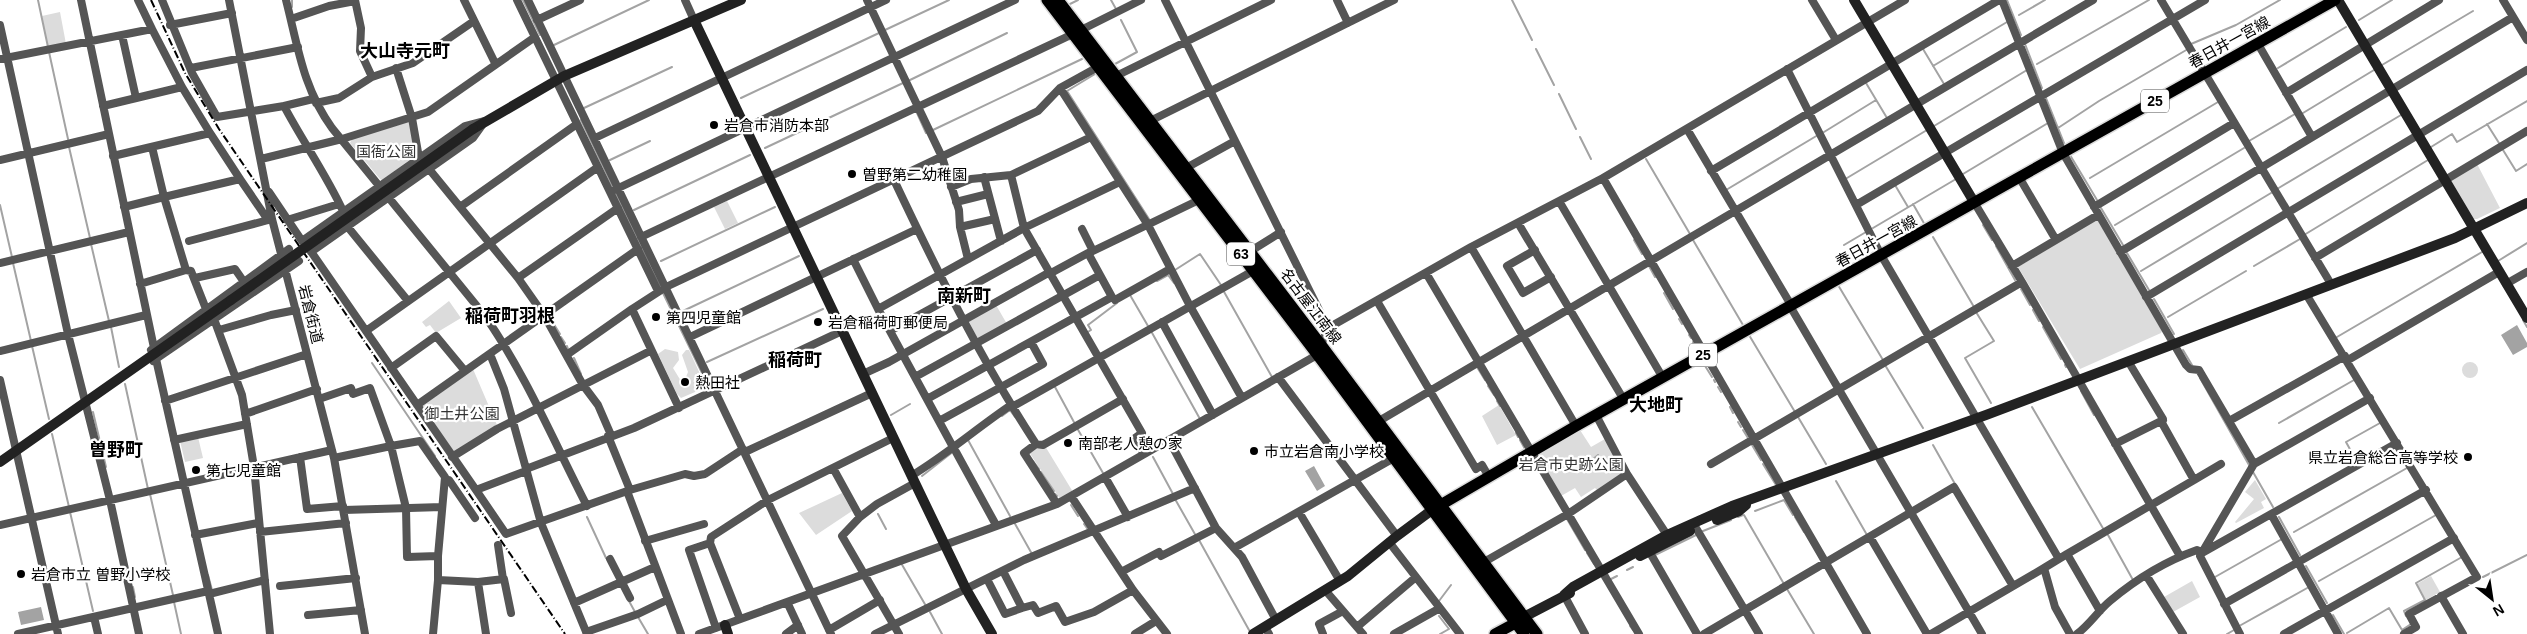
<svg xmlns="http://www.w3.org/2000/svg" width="2527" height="634" viewBox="0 0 2527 634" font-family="Helvetica,'Noto Sans JP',sans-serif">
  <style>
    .green { fill: #dcdcdc }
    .water { fill: #a3a3a3 }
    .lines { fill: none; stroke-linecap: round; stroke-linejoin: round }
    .stream { stroke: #a3a3a3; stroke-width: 2 }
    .primary-casing { stroke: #dbdbdb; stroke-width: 14 }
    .street { stroke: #555; stroke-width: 8 }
    .secondary { stroke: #222; stroke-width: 10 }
    .primary { stroke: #000; stroke-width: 11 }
    .rail { stroke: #000; stroke-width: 2; stroke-dasharray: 8 2.5 1 2.5; stroke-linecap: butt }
    .secondary-bridge { stroke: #222; stroke-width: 10 }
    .poi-dot { fill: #000; stroke: #fff; stroke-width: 2 }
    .labels { text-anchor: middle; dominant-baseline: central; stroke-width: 4.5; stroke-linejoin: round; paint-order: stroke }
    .shield { fill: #fff; stroke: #4c4c4c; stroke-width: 1 }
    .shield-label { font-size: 14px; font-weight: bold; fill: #000 }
    .street-label { font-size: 15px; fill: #000; stroke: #fff }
    .poi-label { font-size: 15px; fill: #000; stroke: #fff; text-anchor: start }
    .park-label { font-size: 15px; fill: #333; stroke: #fff }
    .quarter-label { font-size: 18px; font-weight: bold; fill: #000; stroke: #fff }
  </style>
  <rect width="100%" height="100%" fill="#fff"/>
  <!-- green -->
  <path class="green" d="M60,12l6,32 -18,4 -6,-32z
    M410,121l5,35 -33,24 -2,-1 -30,-36 2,-4z
    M2477,164l23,44 -23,11h-4l-22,-37 1,-4z
    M727,201l11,22 -13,6 -11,-22z
    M2097,219l65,112 -1,2 -81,36 -62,-102z
    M449,301l12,17 -25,15 -6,-8 -4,2 -4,-5z
    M996,305l11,19 -30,15 -8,-18z
    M665,349l13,3 1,8 -6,8 11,18 4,-3 -2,-6 2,-5 -6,-17 4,-5h3l12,26 -5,5 1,7 -2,4 -14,6 -4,-4 -19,-40z
    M2462 370a8 8 0 1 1 16 0a8 8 0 1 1-16 0Z
    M473,369l24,56 -43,27 -32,-44v-4z
    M1499,405l17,30 -19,10 -15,-29z
    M1580,430l11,17 14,-8 19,32 -1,4 -25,16 -3,-3 -14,9 -6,-9 -14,8 -23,-39 1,-3z
    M198,437l5,21 -18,4 -5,-21z
    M1045,446l28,46 -13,7 -31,-47 7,-5z
    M2255,480l11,19 -5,3 3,6 -28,15 -1,-1 19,-23 -9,-7z
    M842,493l10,18 -36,24 -17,-22z
    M2431,576l9,16 -14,8 -9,-16z
    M2192,581l8,16 -27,15 -9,-15z"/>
  <!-- water -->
  <path class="water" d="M2517,325l10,18v4l-14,8 -12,-20z
    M1314,466l11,20 -8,5 -12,-20z
    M41,607l3,13 -23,5 -3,-13z"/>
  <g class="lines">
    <!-- stream -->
    <path class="stream" d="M38,0l10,47
      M523,0l17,35
      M1111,0l5,9
      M1512,0l20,40
      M2007,0l14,35
      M1070,4l8,-4
      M292,7v-7
      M2019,15l26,-15
      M2359,20l33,-20
      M885,30l64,-30
      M2025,44l17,44
      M2191,44l45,-19 44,-25
      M554,45l95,-45
      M1536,49l18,36
      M1923,49l21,35
      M49,52l19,87
      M1115,64l22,-12 -16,-32
      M2037,64l112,-64
      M2382,65l91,-54
      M1933,66l74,-44
      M2278,68l68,-41
      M1095,74l-28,17 82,128
      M910,80l97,-47
      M1866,83l21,35
      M1559,94l17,35
      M741,98l138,-65
      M2046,98l18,45
      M584,108l88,-41
      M917,113l9,20
      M2303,113l71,-43
      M581,120l32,67
      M2487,124l12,19
      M1934,126l93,-56
      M2058,128l41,-27 89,-52
      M933,130l149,-71
      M1824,132l52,-32
      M1580,137l11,22
      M2249,141l46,-27
      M69,147l21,91
      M2431,147l21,-13 5,8 70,-41
      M765,148l138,-65
      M2503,150l13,21 11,-7
      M2070,155l27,45
      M1646,159l44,75
      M610,160l40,-19
      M1963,174l85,-51
      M1847,178l80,-48
      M2090,178l128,-76
      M1895,185l13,22
      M2277,189l124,-74
      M1726,190l92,-55
      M615,192l45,95
      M1913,204l12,21
      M0,205l12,52
      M2101,208l22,37
      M634,210l116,-55
      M1983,225l9,15
      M2115,225l129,-77
      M1873,228l83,-49
      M2304,235l124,-75
      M1933,237l41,70
      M1634,240l8,14
      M1693,240l50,85
      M91,244l18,77
      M1844,245l22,-13
      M1996,246l19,34
      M2127,253l22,37
      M661,261l114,-54
      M2498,261l29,-18
      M13,263l18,78
      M1649,266l6,11
      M2254,266l46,-27
      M1175,270l25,-16 21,31
      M2141,271l130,-78
      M1157,281l11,-6 6,8
      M1838,285l45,75
      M2021,289l9,16
      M1223,290l49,87
      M662,291l42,86
      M1664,293l9,16
      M1130,295l18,31
      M2154,299l20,35
      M2033,310l6,11
      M683,311l116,-55
      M1976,312l18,29 -29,17 26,45
      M2168,317l78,-46
      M550,318l10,16
      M1679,319l3,5
      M2523,320l4,7
      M111,327l8,40
      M2043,327l18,32
      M1151,331l49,88
      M1086,333l5,-3 -3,-5 29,-22
      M1689,335l2,3
      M1749,335l46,77
      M561,337l4,6
      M2337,337l145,-85
      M1693,342l4,7
      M32,346l17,73
      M567,346l1,3
      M2183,350l9,15
      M574,358l7,16
      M1702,361l10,16
      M707,362l116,-53
      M372,363l63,93
      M1885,365l38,63
      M2065,365l1,2
      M1477,367l8,13
      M2200,378l49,87
      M1714,380l1,2
      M125,384l23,105
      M1488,386l6,9
      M1055,387l20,37
      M1718,387l3,5
      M2081,391l13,24
      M1497,401l3,5
      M1730,407l3,6
      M2032,407l72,123
      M93,412l13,55
      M891,415l19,-11
      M1002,416l8,-6 5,7
      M1798,417l28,47
      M1738,422l3,5
      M2279,423l75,-43
      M1077,428l26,45
      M1743,430l5,8
      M1516,433l2,4
      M52,434l17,73
      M968,440l42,76
      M1520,440l5,9
      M1752,445l9,15
      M1933,445l22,39
      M1153,457l20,37
      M1033,461l6,8
      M2357,462l-11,-20 34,-19
      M1763,464l13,21
      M1041,472l13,19
      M1584,472l2,-7 12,-10
      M2253,472l20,35
      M922,476l32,-25
      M1836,481l31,54
      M150,494l23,101
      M1055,494l2,2
      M1175,499l21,37
      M1071,505l7,11
      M1755,511l29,-11 9,15
      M70,512l23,99
      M878,514l8,15
      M1744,515l40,69
      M587,517l19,41
      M1738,517l5,-2
      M1795,517l9,15
      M2279,517l21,38
      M1567,519l18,31
      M1014,522l18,32
      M1084,524l5,7
      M1703,531l28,-11
      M2294,532l113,-64
      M2108,535l25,45
      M1199,540l50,90
      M1587,553l7,11
      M1655,555l41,-20
      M901,563l25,43
      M2306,566l21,37
      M1627,570l6,-3
      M208,575l4,15
      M2215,577l67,-38
      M2483,577l44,-22
      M1611,579l6,-3
      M2319,581l117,-66
      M133,587l2,10
      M1787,589l27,45
      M629,601l6,11
      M1439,601l12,-16
      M174,602l7,32
      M930,612l12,22
      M2333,615l11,19
      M1439,616l10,13 -9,5
      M2406,616l-2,-5 21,-11 -9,-17 46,-26
      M638,617l10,17
      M2241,625l68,-38
      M1630,626l3,4
      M2347,633l42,-25 13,22 9,-6
      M2227,634l7,-4"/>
    <!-- primary casing -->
    <g class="primary-casing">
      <path id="primary" d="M1047,0l275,361 202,273
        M1058,0l264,346 215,288
        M1432,510l144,-84 759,-426
        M1495,634l26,-14"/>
    </g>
    <!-- street -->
    <path class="street" d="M81,0l73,348
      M138,0l14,29
      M162,0l30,73 25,44 67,-11c19,36 42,68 59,105
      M229,0l43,219 62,239 31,176
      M286,0c12,47 17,88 46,128l153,188c41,59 69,126 102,190
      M464,0l31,63
      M517,0l141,291
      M528,0l303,634
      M685,0l9,20
      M867,0l75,157 17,53 1,17 8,32
      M1337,0l11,23
      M1812,0l24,40
      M2002,0l61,153 123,212 4,4 9,1 55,94
      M2161,0l170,284
      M2503,0l24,40
      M291,19l38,-13 26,-5
      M537,20l43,-20
      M0,25l68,309 42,166 29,134
      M170,25l62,-12
      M1081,30l60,-30
      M122,35l14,63
      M2258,44l54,93
      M0,59l152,-30 30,58 28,46 -97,23
      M191,68l107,-21
      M396,68l16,50 7,40
      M1787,69l94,186 178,304
      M1116,76l155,-76
      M372,77l41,-14 61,-42
      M1060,88l88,137 42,81 52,92
      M2286,93l153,-93
      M316,103l23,-5 33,-21 -12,-26 1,-23 -6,-28
      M103,106l79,-19
      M284,106l29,-7
      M1150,121l244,-121
      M1687,129l104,176
      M595,138l291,-138
      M152,147l12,50 76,-18 -30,-46
      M261,159l81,-20 86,-27 107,-75
      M0,160l109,-26
      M1186,168l49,-27
      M429,169l89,109 26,37 39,70 15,20 13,30
      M1711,171l288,-171
      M1011,175l13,53 118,205 -7,5 9,16
      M984,177l17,64
      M2019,177l37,63
      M1603,178l302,-178
      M240,179l28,41
      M894,180c43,91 87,180 142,264
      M951,187l20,-8 40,-4 80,-38
      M269,192l33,49 163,-115 19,-5
      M610,192l405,-192
      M1559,201l104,177
      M956,202l32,-8
      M1856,205l349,-205
      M124,207l40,-10 22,73 5,1 15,38
      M460,207l117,-83
      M2094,207l140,-84
      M287,220l52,-16
      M1518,223l106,177
      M347,226l61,75
      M960,227l35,-8
      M1082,229l11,22 106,-51
      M641,237l432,-203
      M303,240l173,250 50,-19
      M189,241l83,-22
      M1471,247l105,179
      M1535,250l-28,16 16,27 28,-16
      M311,252l162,-114 10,-14
      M2120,252l393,-235
      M1246,254l35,-22
      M2315,258l212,-127
      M853,259l25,50
      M0,263l129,-31
      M2012,266l86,-51
      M1426,273l213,361
      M195,278l40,-9 9,13
      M518,278l100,-70
      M2022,282l158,274
      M140,284l46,-14
      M2506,284l21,-12
      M2306,294l171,283 -68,37 7,13 -12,7
      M2146,297l381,-227
      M1115,300l55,-31
      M1377,301l99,168 6,-4 7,12
      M1790,306l192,328
      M214,319l28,76 12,72 16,167
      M1162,322l51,93
      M1328,328l143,-81 132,-69 264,456
      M219,330l52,-15 25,-5
      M366,331l232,-164
      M890,331l147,-81
      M690,337l227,-108
      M151,350l138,-101
      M0,351l146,-36
      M490,354l14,35 37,134 46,111
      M568,354l64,-45
      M156,359l62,275
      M2348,360l151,-88
      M153,361l146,-100
      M391,368l45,-32 29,35
      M863,374l26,-12 161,-90
      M915,377l185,-102
      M1278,377l119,159
      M0,380l58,254
      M319,399l32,-11 2,6 17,-6 21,58 29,-5 25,36 -7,79
      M927,399l185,-102 -24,-44 -37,20
      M165,401l142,-47
      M417,405l221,-156
      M1012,407l241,-136
      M679,408l-47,-99 34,-22 372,-176 22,-23 38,-21
      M245,414l72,-25
      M939,421l104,-57 -12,-22
      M1379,421l714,-421
      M2229,421l116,-65
      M608,436l22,54
      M174,440l73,-16
      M1169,440l47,88 26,29 34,63
      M2115,444l48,-24
      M953,447l-75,-138 146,-81 96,-46
      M745,452l127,-59
      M956,452l40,73
      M300,457l7,52 36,-3
      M452,457l45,-28 153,-78
      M334,458l57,-12 15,62 1,49 31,-1v24l40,2 8,52
      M1711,464l311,-182 -48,-80
      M833,468l27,49 17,-13 38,-21
      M526,469l108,-41 208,-97
      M1627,474l40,61
      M911,476c35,-21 66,-48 100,-71
      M1105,477l23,40
      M445,480h4l26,38
      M2194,480l27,-16
      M476,490l30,44 124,-44 55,-16 9,2 11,-2 38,-25
      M627,491l54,143
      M1071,496l62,94 34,44
      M1057,504l-33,-51 12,-9 7,1 80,-46
      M344,510l98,-3
      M1299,512l41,69
      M2271,514l67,120
      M860,517l-18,19 57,98
      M0,525l332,-75
      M1696,528l63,106
      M260,532l86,-9
      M195,535l63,-12
      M1870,537l57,97
      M645,541l59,-17
      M1389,542l71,92
      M710,543l-21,7 27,78
      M498,545l5,34
      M1234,548l160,-90
      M1649,551l48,83
      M2067,554l127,-74 -32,-57 1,-4 -35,-58
      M610,559l20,39
      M1484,562l84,-48 59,-40 -31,-59
      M1003,571l19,37 11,-3 5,8 18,-7 9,16 29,-10 39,-22
      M1121,572l38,-20 2,4 55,-28
      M2146,575l37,59
      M987,579l18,35 17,-6
      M478,582l26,-3 7,34
      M280,586l76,-8
      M1325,590l38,44
      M209,594l56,-14
      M1564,595l21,39
      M2441,596l22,38
      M787,602l15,32
      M574,603l81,-36
      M2224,604l202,-114
      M308,615l53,-5
      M94,617l4,17
      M740,619l-30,-76 1,-6 57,-37 125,-62
      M1265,627l4,7
      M1357,627l59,-50
      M829,630l51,-30
      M586,632l52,-18 29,-14
      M18,634l190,-43
      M433,634l5,-54
      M699,634l358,-130 260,-149 11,-27 -163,-328
      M786,634l12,-9
      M875,634l149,-74 171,-72
      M1135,634l21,-13
      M1323,634l-4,-10 24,-13
      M1394,634l46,-26
      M1704,634l250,-147 59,99
      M1931,634l113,-66
      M2070,634l-15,-27 -11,-39 23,-14 33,57
      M2077,634c13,-10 21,-23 33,-33 25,-21 56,-40 87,-51l5,3 195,-110
      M2240,634l-40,-78 54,-92 116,-66
      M2284,634l170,-96"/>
    <!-- secondary -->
    <path class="secondary" d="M1854,0l120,202
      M2338,0l189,318
      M694,20l221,463 51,106 26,45
      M473,129l91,-53 177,-76
      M0,462l231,-162
      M1717,520l22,-9 7,-6
      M1640,556l50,-25
      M1564,595l9,-8 94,-52 65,-29 254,-91 469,-177 72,-35
      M1524,617l46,-24
      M725,625l3,9
      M1253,634l95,-58 49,-40 35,-26"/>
    <!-- primary -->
    <use href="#primary" class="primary"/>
    <!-- rail -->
    <path class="rail" d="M151,0l34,73 34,56 346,505"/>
    <!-- secondary-bridge -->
    <path class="secondary-bridge" d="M231,300l242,-171"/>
  </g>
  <!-- markers -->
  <g class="poi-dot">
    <circle cx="714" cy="125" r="5"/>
    <circle cx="852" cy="174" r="5"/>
    <circle cx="656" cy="317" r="5"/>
    <circle cx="818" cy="322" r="5"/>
    <circle cx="685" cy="382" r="5"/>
    <circle cx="1068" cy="443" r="5"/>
    <circle cx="1254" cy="451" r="5"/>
    <circle cx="2468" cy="457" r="5"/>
    <circle cx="196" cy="470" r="5"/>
    <circle cx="21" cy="574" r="5"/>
  </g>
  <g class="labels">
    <!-- shield labels -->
    <g class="shield">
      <rect x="2141" y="89.5" width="28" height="23" rx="4"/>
      <rect x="1227" y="242.5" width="28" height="23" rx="4"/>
      <rect x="1689" y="343.5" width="28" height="23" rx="4"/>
    </g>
    <g class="shield-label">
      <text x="2155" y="101">25</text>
      <text x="1241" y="254">63</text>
      <text x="1703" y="355">25</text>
    </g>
    <!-- street labels -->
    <g class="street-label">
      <text transform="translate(2229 42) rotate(-29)">春日井一宮線</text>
      <text transform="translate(1876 241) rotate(-29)">春日井一宮線</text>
      <text transform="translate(1311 306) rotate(53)">名古屋江南線</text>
      <text transform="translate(311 314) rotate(76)">岩倉街道</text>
    </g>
    <!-- poi labels -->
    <g class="poi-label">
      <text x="724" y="125">岩倉市消防本部</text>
      <text x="862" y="174">曽野第二幼稚園</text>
      <text x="666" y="317">第四児童館</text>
      <text x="828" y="322">岩倉稲荷町郵便局</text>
      <text x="695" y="382">熱田社</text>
      <text x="1078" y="443">南部老人憩の家</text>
      <text x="1264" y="451">市立岩倉南小学校</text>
      <text x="2458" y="457" text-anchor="end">県立岩倉総合高等学校</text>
      <text x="206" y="470">第七児童館</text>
      <text x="31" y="574">岩倉市立 曽野小学校</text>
    </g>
    <!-- park labels -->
    <g class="park-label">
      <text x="386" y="151">国衙公園</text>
      <text x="462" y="413">御土井公園</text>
      <text x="1571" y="464">岩倉市史跡公園</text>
    </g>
    <!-- quarter labels -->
    <g class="quarter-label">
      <text x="405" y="51">大山寺元町</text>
      <text x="964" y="296">南新町</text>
      <text x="510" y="316">稲荷町羽根</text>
      <text x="795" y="360">稲荷町</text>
      <text x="1656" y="405">大地町</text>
      <text x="116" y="450">曽野町</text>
    </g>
  </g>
  <!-- north arrow -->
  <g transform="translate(2492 599) rotate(150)" stroke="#ffffff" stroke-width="4" paint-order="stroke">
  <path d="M0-4L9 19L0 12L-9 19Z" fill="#000000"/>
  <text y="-8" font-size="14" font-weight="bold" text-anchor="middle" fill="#000000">N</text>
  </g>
</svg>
